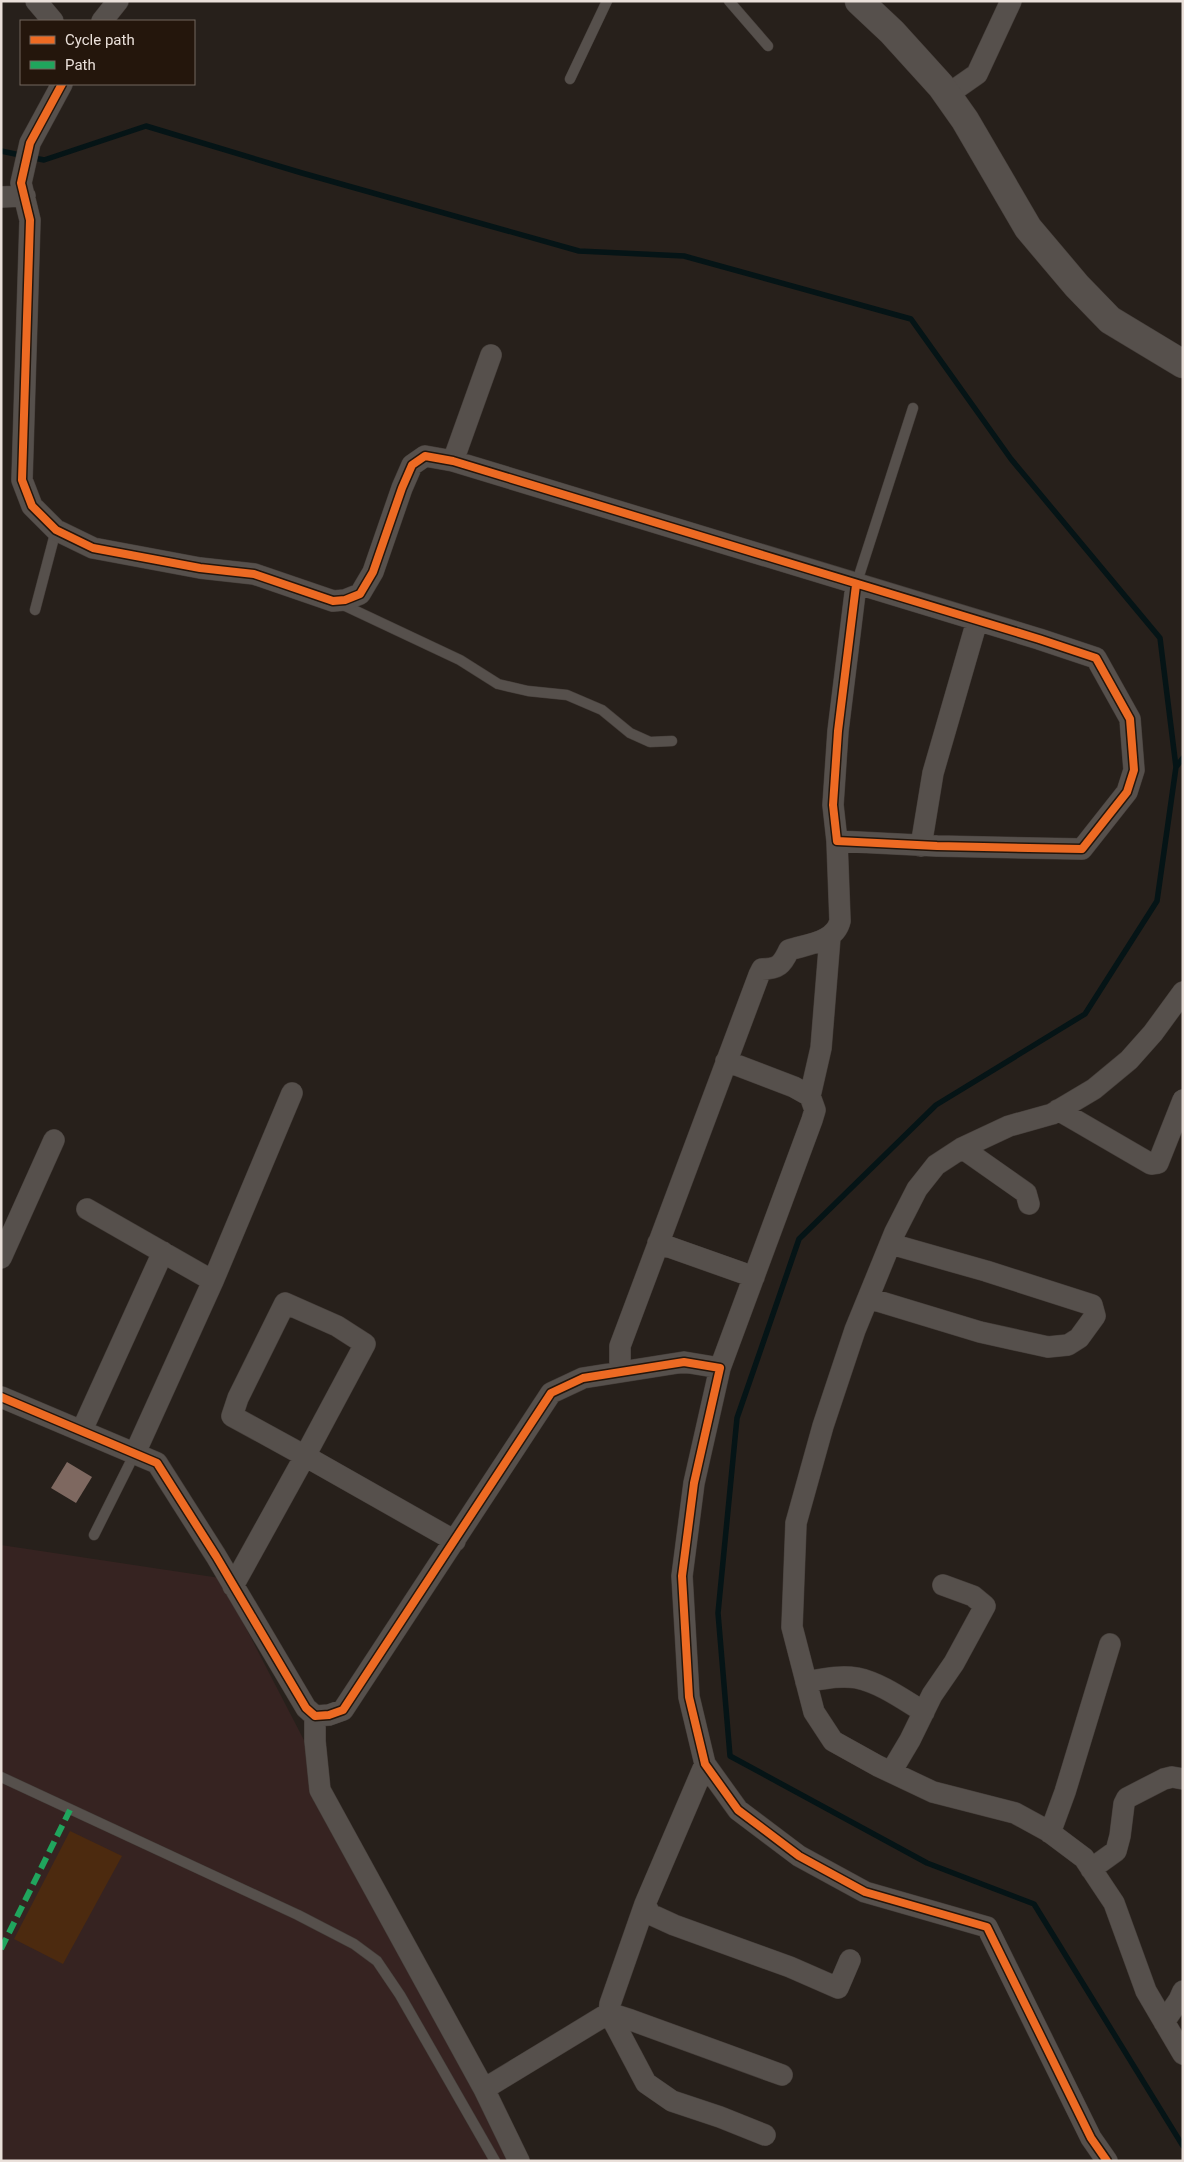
<svg xmlns="http://www.w3.org/2000/svg" width="1184" height="2162" viewBox="0 0 1184 2162" font-family="Roboto,sans-serif">
  <style>
    .education { fill: #362321 }
    .green { fill: #4c2a0f }
    .lines { fill: none; stroke-linecap: round; stroke-linejoin: round }
    .stream { stroke: #051416; stroke-width: 5.5 }
    .building { fill: #7e6860 }
    .lane-casing { stroke: #443d39; stroke-width: 11 }
    .street-casing { stroke: #443d39; stroke-width: 22 }
    .secondary-casing { stroke: #443d39; stroke-width: 29 }
    .lane { stroke: #56504c; stroke-width: 10 }
    .street { stroke: #56504c; stroke-width: 21 }
    .secondary { stroke: #56504c; stroke-width: 28 }
    .quiet { stroke: #20a55d; stroke-width: 6; stroke-dasharray: 12 6; stroke-linecap: butt }
    .cycleway-casing { stroke: #24160c; stroke-width: 11 }
    .cycleway { stroke: #ed6a23; stroke-width: 8 }
  </style>
  <rect width="100%" height="100%" fill="#27201b"/>
  <!-- education -->
  <path class="education" d="M1,1545l219,33 302,583h-521z"/>
  <!-- green -->
  <path class="green" d="M70,1831l52,25 -59,108 -49,-25z"/>
  <g class="lines">
    <!-- stream -->
    <path class="stream" d="M1,151l43,9 102,-34 156,47 277,78 105,5 227,63 100,140 149,179 16,129 -19,134 -72,113 -149,91 -137,134 -62,179 -19,195 12,143 197,107 107,41 149,242
      M1176,767l7,-9"/>
  </g>
  <!-- building -->
  <path class="building" d="M67,1462l25,15 -16,26 -25,-15z"/>
  <g class="lines">
    <!-- lane casing -->
    <g class="lane-casing">
      <path id="lane" d="M729,1l39,45
        M570,79l37,-78
        M856,585l57,-177
        M339,603l121,57 38,24 30,7 39,4 35,15 28,23 20,9 22,-1
        M35,610l21,-80
        M94,1535l41,-82
        M1,1777l297,138 56,29 23,17 23,34 95,166"/>
    </g>
    <!-- street casing -->
    <g class="street-casing">
      <path id="street" d="M36,1l17,20
        M102,21l16,-20
        M62,84l-32,59 -9,40 9,37 -8,260 10,26 24,24 37,18 107,20 54,6 79,27 12,-1 15,-6 13,-22 29,-84 10,-23 13,-9 28,5 586,178 57,19 34,61 4,51 -7,22 -45,57 -145,-3 -100,-5 -4,-36 5,-74 18,-146
        M946,93l11,-5 20,-14 34,-73
        M1,197l24,-1
        M453,461l38,-106
        M921,846l12,-73 44,-152
        M1183,992l-30,41 -24,27 -35,29 -42,25 -43,12 -47,22 -26,17 -19,24 -22,43 -40,98 -32,96 -27,97 -4,104 22,85 19,29 45,25 55,26 82,21 33,18 36,27 30,45 32,88 37,63
        M810,1096l11,-48 9,-111
        M1058,1110l93,54 7,-1 25,-63
        M962,1148l64,45 3,11
        M87,1209l126,72
        M658,1243l96,34
        M1,1258l53,-118
        M868,1298l112,34 68,15 20,-2 11,-7 16,-22 -3,-11 -106,-34 -95,-27
        M285,1303l52,23 28,18 -60,112 -73,-40 6,-18z
        M720,1368l92,-248 3,-10 -5,-14 -16,-9 -68,-26
        M620,1372v-26l139,-371 3,-6c16,0 20,-4 27,-19 19,-6 46,-8 51,-29l-3,-80
        M1,1397l156,66 59,93 90,152 9,8 14,-1 14,-5 208,-317 32,-15 101,-16 36,6 -26,115 -12,93 7,121 16,67 33,46 61,46 66,36 122,35 104,211 16,23
        M82,1430l81,-178
        M135,1453l78,-172 79,-188
        M233,1586l72,-130 150,85
        M806,1682c17,-3 34,-7 51,-4 24,5 47,22 67,34
        M315,1716v25l5,49 164,299 35,72
        M705,1764l-60,140 5,10 24,11 116,42 48,21 12,-28
        M891,1772l19,-32 22,-45 22,-32 31,-57 -12,-10 -30,-11
        M1050,1833l15,-41 45,-148
        M1091,1869l25,-18 4,-15 4,-32 3,-6 37,-19 8,-2 11,2
        M645,1904l-35,100 -1,9 37,70 26,18 48,16 45,18
        M1164,2022l15,-22 4,-9
        M484,2089l125,-76 22,7 151,55"/>
    </g>
    <!-- secondary casing -->
    <g class="secondary-casing">
      <path id="secondary" d="M859,1l33,31 49,54 24,34 63,108 49,58 33,34 73,44"/>
    </g>
    <!-- lane -->
    <use href="#lane" class="lane"/>
    <!-- street -->
    <use href="#street" class="street"/>
    <!-- secondary -->
    <use href="#secondary" class="secondary"/>
    <!-- quiet -->
    <path class="quiet" d="M1,1949l69,-139"/>
    <!-- cycleway casing -->
    <g class="cycleway-casing">
      <path id="cycleway" d="M62,84l-32,59 -9,40 9,37 -8,260 10,26 24,24 37,18 107,20 54,6 79,27 12,-1 15,-6 13,-22 29,-84 10,-23 13,-9 28,5 586,178 57,19 34,61 4,51 -7,22 -45,57 -145,-3 -100,-5 -4,-36 5,-74 18,-146
        M1,1397l156,66 59,93 90,152 9,8 14,-1 14,-5 208,-317 32,-15 101,-16 36,6 -26,115 -12,93 7,121 16,67 33,46 61,46 66,36 122,35 104,211 16,23"/>
    </g>
    <!-- cycleway -->
    <use href="#cycleway" class="cycleway"/>
  </g>
  <!-- border -->
  <rect width="1184" height="2162" fill="none" stroke="#eae0da" stroke-width="5"/>
  <!-- legend -->
  <rect x="20" y="20" width="175" height="65" fill="#24160c" stroke="#73675e"/>
  <rect x="30" y="36" width="25" height="8" fill="#ed6a23" stroke="#73675e"/>
  <text x="65" y="45" font-size="15" fill="#eae0da">Cycle path</text>
  <rect x="30" y="61" width="25" height="8" fill="#20a55d" stroke="#73675e"/>
  <text x="65" y="70" font-size="15" fill="#eae0da">Path</text>
</svg>
